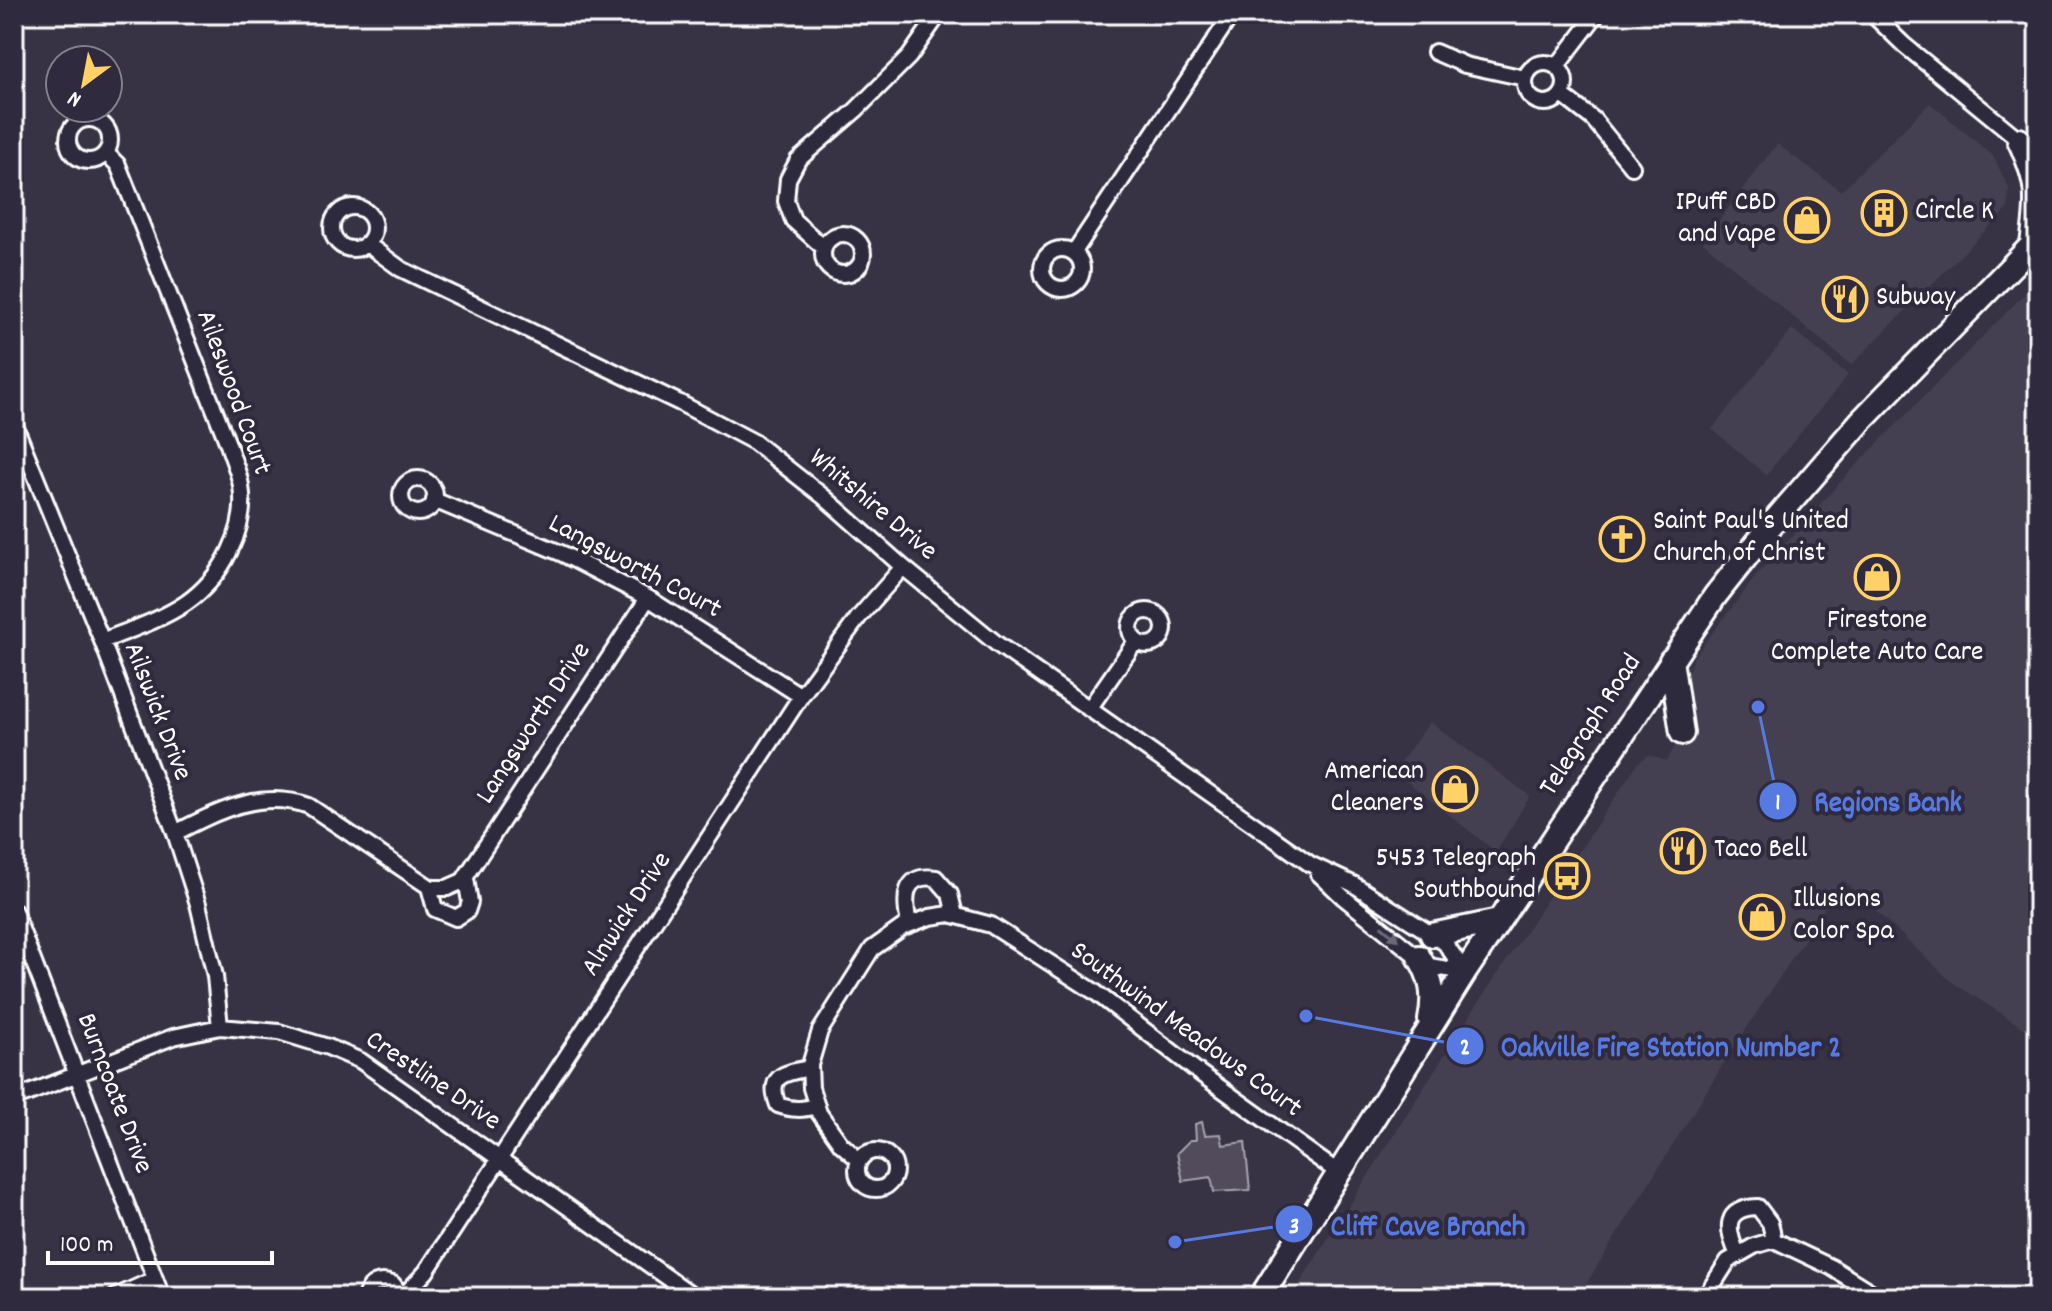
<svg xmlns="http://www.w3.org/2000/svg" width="2052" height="1311" viewBox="0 0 2052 1311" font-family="Dekko,sans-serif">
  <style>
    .built { fill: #444051 }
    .green { fill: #514c5c; stroke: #a8a6ae; stroke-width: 2 }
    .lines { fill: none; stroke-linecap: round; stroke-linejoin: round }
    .street-casing { stroke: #fff; stroke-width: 20 }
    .primary-casing { stroke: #fff; stroke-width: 28 }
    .street { stroke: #2f2a3d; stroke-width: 14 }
    .primary { stroke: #2f2a3d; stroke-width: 22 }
    .oneway { fill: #6d6a77 }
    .labels { text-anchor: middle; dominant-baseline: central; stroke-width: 8; stroke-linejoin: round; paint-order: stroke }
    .poi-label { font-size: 28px; fill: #fff; stroke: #2f2a3d; text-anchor: start }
    .street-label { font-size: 28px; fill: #fff; stroke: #2f2a3d }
    .leader { fill: none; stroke: #567ae2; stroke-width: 3 }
    .callout-dot { fill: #567ae2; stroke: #2f2a3d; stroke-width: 3 }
    .mark-label { font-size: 24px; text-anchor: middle; font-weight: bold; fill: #fff }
    .callout-label { font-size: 30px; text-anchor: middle; font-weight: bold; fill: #567ae2; stroke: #2f2a3d; stroke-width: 8; stroke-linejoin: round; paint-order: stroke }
  </style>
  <rect width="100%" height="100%" fill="#373345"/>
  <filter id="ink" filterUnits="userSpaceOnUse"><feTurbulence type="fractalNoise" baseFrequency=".0125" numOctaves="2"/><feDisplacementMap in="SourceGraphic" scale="16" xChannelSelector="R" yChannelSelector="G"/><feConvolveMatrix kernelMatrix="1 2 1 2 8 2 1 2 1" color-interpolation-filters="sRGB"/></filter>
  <g filter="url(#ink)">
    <!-- built -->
    <path class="built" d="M1930,103l63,53 16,32 -1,20 -157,157 -148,-123 74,-98 64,47z
      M2038,280v757l-86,-55 -109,-102 -119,183 -146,234h-287l170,-268 177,-266 11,-8 17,6 24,-39 -6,-26 3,-22 7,-17 67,-87 84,-93z
      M1792,329l56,46 -82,100 -54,-46z
      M1430,722l100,74 -34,56 -102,-81z"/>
    <!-- green -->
    <path class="green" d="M1202,1122l3,13 16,-1 2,11 22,-3 5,48 -36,2 -3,-15 -28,4 -6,-28 13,-13h6l-1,-16z"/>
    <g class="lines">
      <!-- street casing -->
      <g class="street-casing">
        <path id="street" d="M1872,14l32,31 134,110
          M1435,52l30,13 60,13
          M1525 83a20 20 0 1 1 40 0a20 20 0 1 1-40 0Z
          M1557,66l40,-52
          M1562,95l31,24 39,48
          M68 140a21 21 0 1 1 42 0a21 21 0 1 1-42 0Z
          M332 228a21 21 0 1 1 42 0a21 21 0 1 1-42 0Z
          M823 254a20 20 0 1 1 40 0a20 20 0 1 1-40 0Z
          M367,244l34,25 279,134 74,39 70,55 79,70 94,77 313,220 43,20 92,59 20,29
          M824,248l-31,-28 -7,-19 2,-22 10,-19 58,-50 53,-53 30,-43
          M1042 269a20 20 0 1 1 40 0a20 20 0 1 1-40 0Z
          M1074,252l158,-238
          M14,423l88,218 73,192 23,71 17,72 5,51
          M401 496a17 17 0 1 1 34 0a17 17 0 1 1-34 0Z
          M434,500l129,54 85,44 153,98
          M1130 628a17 17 0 1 1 34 0a17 17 0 1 1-34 0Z
          M102,641c28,-11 59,-21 84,-38 36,-25 62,-74 55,-117 -2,-14 -9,-28 -13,-42l-110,-279 -12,-12
          M1089,709l47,-68
          M175,833c43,-22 86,-44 134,-27l122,82h16l16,-7 185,-283
          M1318,873l25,24 86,69 36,6
          M429,887l6,22 21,9 11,-7 3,-9 -4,-23
          M14,911l148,386
          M909,924c-5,-24 -7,-51 27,-46l14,16 5,21
          M810,1068c-24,5 -44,6 -32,37 14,5 24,5 39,1
          M14,1096l10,-1 149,-58 47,-10 59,5 49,15 33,14 334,236
          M857 1170a19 19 0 1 1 38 0a19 19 0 1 1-38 0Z
          M859,1160l-18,-16 -22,-31 -8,-25 -1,-23 10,-34 52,-82 31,-22 27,-10 20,-3 41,11 104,67 106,82 138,99
          M1738,1255c-12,-26 -15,-47 20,-48l12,16 4,17
          M401,1293l7,-2 18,-19 375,-576 57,-78 45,-51
          M115,1297l40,-18
          M365,1297c4,-14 15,-18 28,-13l9,13
          M1705,1297l23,-36 26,-15 20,-6 57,27 48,30"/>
      </g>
      <!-- primary casing -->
      <g class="primary-casing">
        <path id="primary" d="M2019,140c21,44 19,58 13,105
          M1671,660l11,73
          M1432,935l67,-14
          M1419,957c13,21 16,38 11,63
          M1261,1297l204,-325 250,-376 61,-77 85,-98 177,-182"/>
      </g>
      <!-- street -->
      <use href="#street" class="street"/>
      <!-- primary -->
      <use href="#primary" class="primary"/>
    </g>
    <!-- one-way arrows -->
    <defs><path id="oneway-solid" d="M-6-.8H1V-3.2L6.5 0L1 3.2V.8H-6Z" transform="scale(2)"/></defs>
    <use class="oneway" href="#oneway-solid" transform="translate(1390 933) rotate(39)"/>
  </g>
  <!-- icons -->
  <defs>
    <g id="building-ring" transform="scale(2.3)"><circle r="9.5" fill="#2f2a3d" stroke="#ffd166" stroke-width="1.5"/><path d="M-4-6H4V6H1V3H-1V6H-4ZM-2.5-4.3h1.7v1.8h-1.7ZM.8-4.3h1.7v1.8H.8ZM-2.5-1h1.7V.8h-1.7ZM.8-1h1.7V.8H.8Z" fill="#ffd166"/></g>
    <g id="shop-ring" transform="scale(2.3)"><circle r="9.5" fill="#2f2a3d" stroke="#ffd166" stroke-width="1.5"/><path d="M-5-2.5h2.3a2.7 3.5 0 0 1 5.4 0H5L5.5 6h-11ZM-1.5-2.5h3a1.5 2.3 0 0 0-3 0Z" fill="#ffd166"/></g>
    <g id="restaurant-ring" transform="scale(2.3)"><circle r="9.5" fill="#2f2a3d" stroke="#ffd166" stroke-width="1.5"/><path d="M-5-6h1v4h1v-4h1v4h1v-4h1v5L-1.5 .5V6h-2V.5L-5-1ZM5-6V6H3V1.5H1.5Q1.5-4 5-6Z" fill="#ffd166"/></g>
    <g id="church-ring" transform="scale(2.3)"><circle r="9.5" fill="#2f2a3d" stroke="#ffd166" stroke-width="1.5"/><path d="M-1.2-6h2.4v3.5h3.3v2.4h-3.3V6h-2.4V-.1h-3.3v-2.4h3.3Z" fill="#ffd166"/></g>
    <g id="bus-ring" transform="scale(2.3)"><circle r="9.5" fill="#2f2a3d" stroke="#ffd166" stroke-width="1.5"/><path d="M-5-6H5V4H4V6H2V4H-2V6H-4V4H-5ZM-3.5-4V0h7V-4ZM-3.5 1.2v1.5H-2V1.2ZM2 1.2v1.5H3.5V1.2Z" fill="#ffd166"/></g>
  </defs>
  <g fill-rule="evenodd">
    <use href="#building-ring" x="1884" y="213"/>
    <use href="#shop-ring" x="1807" y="220"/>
    <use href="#restaurant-ring" x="1845" y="299"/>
    <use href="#church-ring" x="1622" y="539"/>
    <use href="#shop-ring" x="1877" y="577"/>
    <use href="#shop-ring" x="1455" y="789"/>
    <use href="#restaurant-ring" x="1683" y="851"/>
    <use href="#bus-ring" x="1567" y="876"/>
    <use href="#shop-ring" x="1762" y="917"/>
  </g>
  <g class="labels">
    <!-- poi labels -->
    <g class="poi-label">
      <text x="1776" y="204" text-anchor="end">IPuff CBD<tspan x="1776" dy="32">and Vape</tspan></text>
      <text x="1915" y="213">Circle K</text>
      <text x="1876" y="299">Subway</text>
      <text x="1653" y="523">Saint Paul's United<tspan x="1653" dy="32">Church of Christ</tspan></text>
      <text x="1877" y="622" text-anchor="middle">Firestone<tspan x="1877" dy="32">Complete Auto Care</tspan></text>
      <text x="1424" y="773" text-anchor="end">American<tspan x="1424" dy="32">Cleaners</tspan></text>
      <text x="1714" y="851">Taco Bell</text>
      <text x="1536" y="860" text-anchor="end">5453 Telegraph<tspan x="1536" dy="32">Southbound</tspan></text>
      <text x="1793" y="901">Illusions<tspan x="1793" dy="32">Color Spa</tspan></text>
    </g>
    <!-- street labels -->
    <g class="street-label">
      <text transform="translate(232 393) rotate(70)">Aileswood Court</text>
      <text transform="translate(872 506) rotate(40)">Whitshire Drive</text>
      <text transform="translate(634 568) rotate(28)">Langsworth Court</text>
      <text transform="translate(156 712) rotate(69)">Ailswick Drive</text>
      <text transform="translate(535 724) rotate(-57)">Langsworth Drive</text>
      <text transform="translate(1592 726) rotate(-57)">Telegraph Road</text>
      <text transform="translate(628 915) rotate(-57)">Alnwick Drive</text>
      <text transform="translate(1185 1031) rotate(36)">Southwind Meadows Court</text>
      <text transform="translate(432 1082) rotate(34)">Crestline Drive</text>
      <text transform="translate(113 1094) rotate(69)">Burncoate Drive</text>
    </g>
  </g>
  <!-- callouts -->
  <path class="leader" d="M1758 707L1778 801M1306 1016L1465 1046M1175 1242L1294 1224"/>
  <g class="callout-dot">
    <circle cx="1758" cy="707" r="8"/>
    <circle cx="1306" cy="1016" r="8"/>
    <circle cx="1175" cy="1242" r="8"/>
    <circle cx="1778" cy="801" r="20"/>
    <circle cx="1465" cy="1046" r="20"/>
    <circle cx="1294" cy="1224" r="20"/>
  </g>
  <g class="mark-label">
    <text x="1778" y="809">1</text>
    <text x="1465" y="1054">2</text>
    <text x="1294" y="1233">3</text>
  </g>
  <g class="callout-label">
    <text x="1888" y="811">Regions Bank</text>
    <text x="1671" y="1056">Oakville Fire Station Number 2</text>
    <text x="1428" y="1235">Cliff Cave Branch</text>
  </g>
  <!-- margin -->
  <rect width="2052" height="1311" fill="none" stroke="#2f2a3d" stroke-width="48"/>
  <rect x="24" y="24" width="2004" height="1263" fill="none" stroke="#fff" stroke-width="3" filter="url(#ink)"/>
  <!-- north arrow -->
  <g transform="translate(84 84) rotate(212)"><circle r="38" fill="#2f2a3d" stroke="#827f8b" stroke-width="2"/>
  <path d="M0-6L14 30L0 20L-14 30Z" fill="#ffd166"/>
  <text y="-12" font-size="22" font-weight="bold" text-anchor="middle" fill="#ffffff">N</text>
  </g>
  <!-- scale -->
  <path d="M48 1251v12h224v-12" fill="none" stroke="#ffffff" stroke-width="4"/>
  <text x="60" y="1251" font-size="24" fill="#ffffff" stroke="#2f2a3d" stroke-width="6" paint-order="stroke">100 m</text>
</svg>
